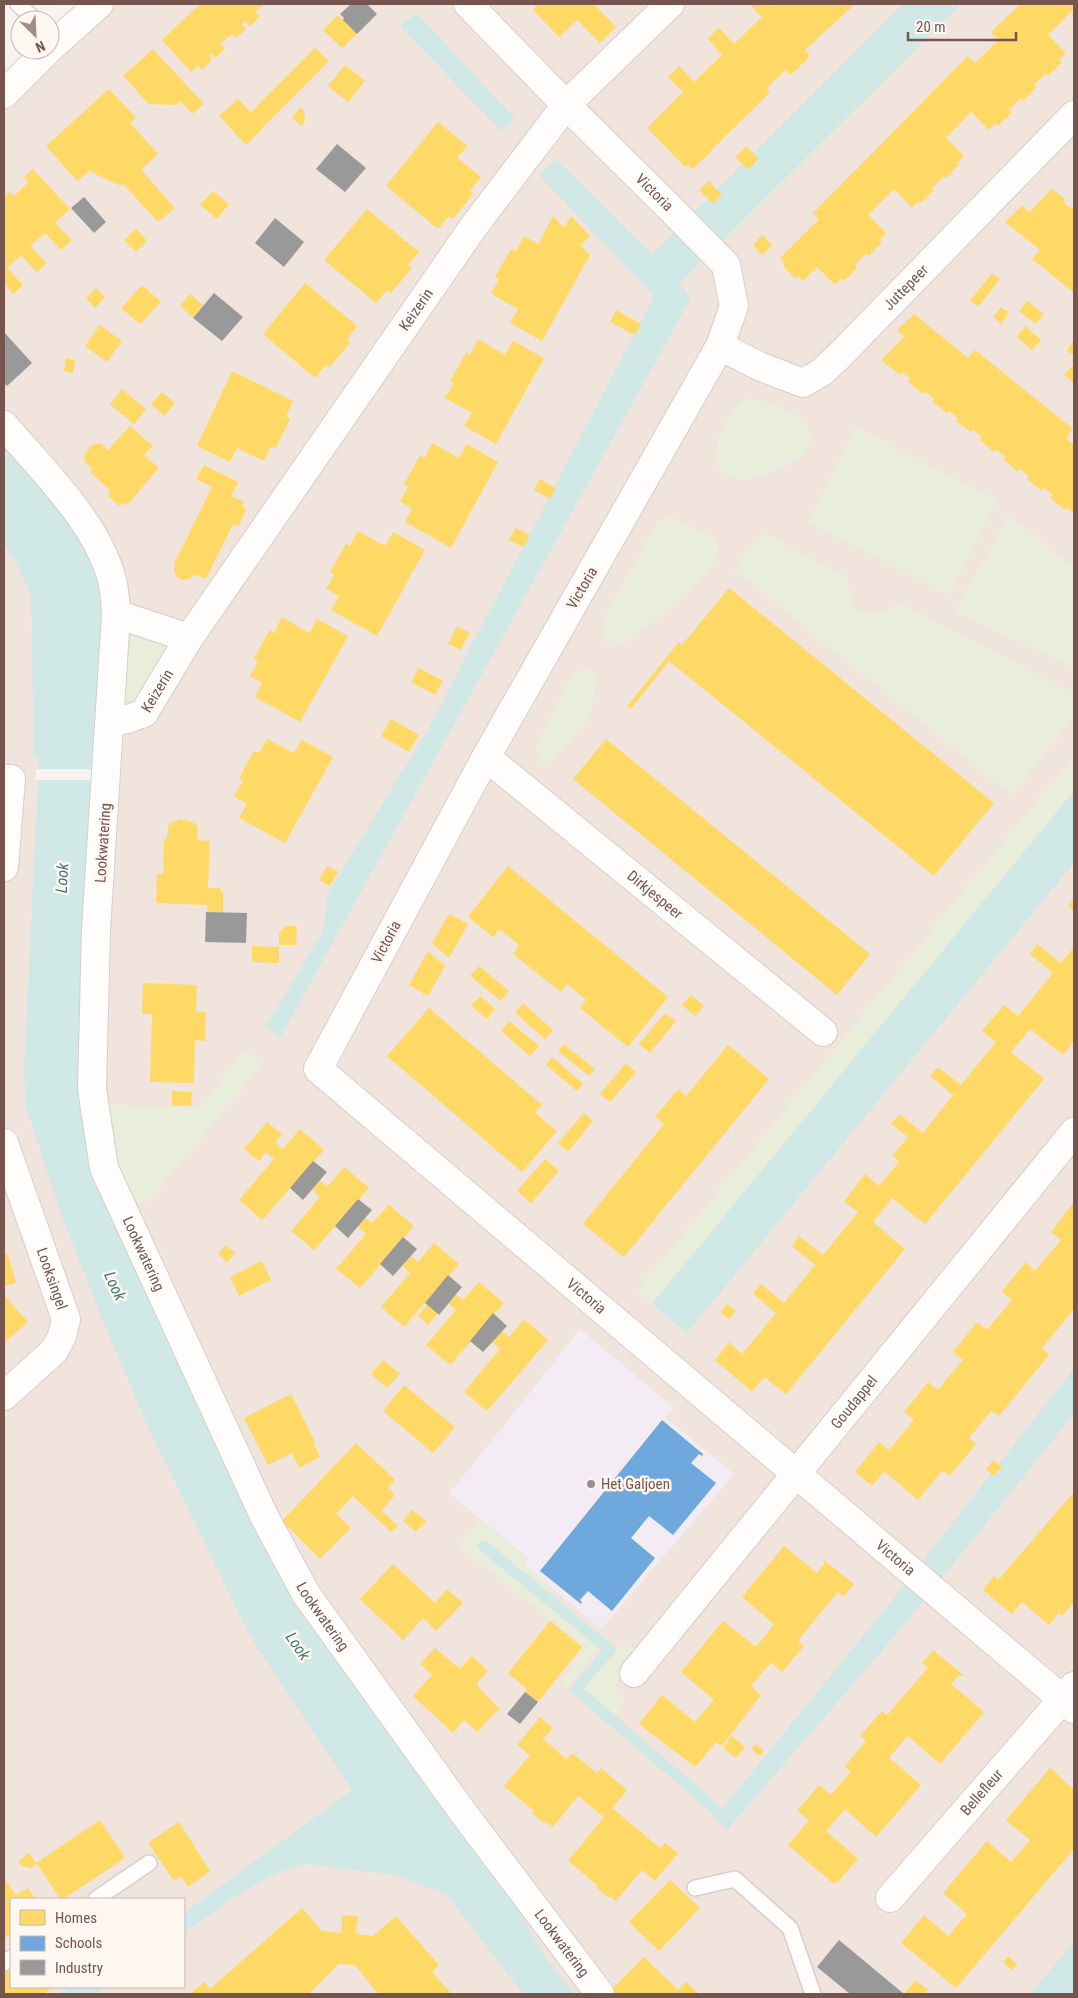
<svg xmlns="http://www.w3.org/2000/svg" width="1078" height="1998" viewBox="0 0 1078 1998" font-family="'Roboto Condensed',sans-serif">
  <style>
    .residential { fill: #f0e4dc; fill-rule: evenodd }
    .education { fill: #f3ecf4 }
    .green { fill: #e8eed9 }
    .water { fill: #d0e9e7 }
    .pier { fill: #f8f3ee }
    .homes { fill: #ffd966 }
    .schools { fill: #6fa8dc }
    .industry { fill: #999 }
    .lines { fill: none; stroke-linecap: round; stroke-linejoin: round }
    .stream { stroke: #d0e9e7; stroke-width: 11 }
    .lane-casing { stroke: #d6ceca; stroke-width: 18 }
    .street-casing { stroke: #d6ceca; stroke-width: 30 }
    .lane { stroke: #fefdfc; stroke-width: 15 }
    .street { stroke: #fefdfc; stroke-width: 28 }
    .poi-dot { fill: #a38c86; stroke: #fef6f0; stroke-width: 2 }
    .labels { text-anchor: middle; dominant-baseline: central; stroke-width: 5; stroke-linejoin: round; paint-order: stroke }
    .street-label { font-size: 15px; fill: #75554e; stroke: #fef6f0 }
    .poi-label { font-size: 15px; fill: #75554e; stroke: #fef6f0; text-anchor: start }
    .water-label { font-size: 16px; font-style: italic; fill: #427979; stroke: #fef6f0 }
  </style>
  <rect width="100%" height="100%" fill="#f8f3ee"/>
  <!-- residential -->
  <path class="residential" d="M109,4h965v1990h-1070v-1893zM11,1899h173v88h-173z"/>
  <!-- education -->
  <path class="education" d="M580,1329l94,79 -9,9 69,57 -133,155 -77,-65 4,-6 -79,-65 22,-26z"/>
  <!-- green -->
  <path class="green" d="M744,399c28,2 55,10 67,37 -2,5 -3,11 -5,15 -9,12 -50,29 -65,29 -10,-1 -17,-6 -24,-13 -3,-29 7,-47 27,-68z
    M856,427l141,73 -48,95 -141,-72z
    M1009,515l65,53v100l-119,-57z
    M672,516l45,24c2,8 3,15 -2,22 -13,18 -80,80 -100,83 -3,0 -6,-1 -8,-1l-5,-10v-13l57,-100z
    M764,533l83,44 5,30 19,8 30,-10 173,88v24l-62,78 -278,-226z
    M131,631l42,15 -32,54 -18,7z
    M591,669l7,14 -10,34 -18,25 -19,19 -10,1 -5,-11 15,-36 23,-42z
    M1074,756v35l-422,513 -15,-13z
    M244,1051l18,13 -115,138 -10,3c-25,-17 -28,-72 -31,-100l94,3z
    M481,1520l47,39 -4,6 30,25 -4,3 -64,-53 -7,7 121,98 -33,43 -7,-4 26,-37 -127,-101z
    M624,1642l15,12 -27,35 13,11 -12,15 -30,-25z"/>
  <!-- water -->
  <path class="water" d="M903,4h58l-282,280 12,14 -411,740 -14,-12 57,-95 5,-38 99,-162 227,-435 -115,-121 16,-16 97,95z
    M417,13l98,106 -14,12 -101,-105z
    M4,448c20,20 51,47 66,71 13,22 22,48 31,72l-9,581 164,359 41,78 30,38 18,20 170,239 32,53 28,35h-52l-76,-99 -53,-20 -88,-11c-46,10 -84,43 -122,69v-20l168,-123 -102,-154 -103,-211 -40,-93 -46,-118 -35,-107 -2,-37 15,-312 -5,-1 -3,-159c-6,-19 -14,-37 -27,-53z
    M1074,791v72l-387,470 -35,-29z
    M1074,1368v46l-170,211 -177,205 -13,-11 171,-210z
    M1074,1942l-1,52h-43z
    M70,1987h35l-11,7h-35z"/>
  <!-- pier -->
  <path class="pier" d="M36,769h64l-1,11h-64z"/>
  <!-- homes -->
  <path class="homes" d="M200,4h64l-9,8 5,4 -10,10 -5,-5 -3,3 4,5 -10,9 -4,-4 -12,10 5,5 -10,9 -4,-5 -2,2 3,5 -10,10 -4,-5 -7,7 -29,-32z
    M533,4h61l22,23 -16,16 -23,-23 -18,17 -26,-27 3,-3z
    M750,4h20l3,2 2,-2h80l-50,46 5,6 -19,19 -6,-5 -19,19 4,4 -59,57 1,1 -19,18 -5,-4 -3,2 -38,-39 36,-36 -15,-15 11,-11 15,16 28,-27 -14,-16 5,-6 6,-5 15,16 28,-27z
    M1020,4h54v5l-26,26 18,18 -7,7 3,2 -14,14 -2,-3 -12,12 3,2 -14,14 -2,-3 -12,12 3,2 -14,14 -2,-3 -7,7 -18,-18 -25,26 18,18 -7,7 2,2 -13,13 -2,-2 -12,12 2,2 -13,13 -3,-2 -6,7 -18,-19 -26,26 18,18 -7,7 3,2 -13,14 -3,-3 -11,12 2,3 -13,13 -3,-3 -6,7 -18,-18 -14,14 -5,-5 -2,3 -13,-13 2,-3 -5,-5 39,-39 -6,-6 155,-157 7,7 24,-23 -8,-8z
    M338,15l19,19 -15,14 -19,-18z
    M315,48l14,13 -65,65 -7,-7 7,8 -18,18 -27,-29 19,-17 13,13z
    M153,49l51,55 -12,10 -12,-13 -3,4 -28,-1 -26,-28z
    M345,65l20,16 -17,21 -20,-16z
    M109,89l27,29 -6,5 28,31 -17,16 34,38 -17,14 -35,-38 -2,2 -32,-15 -12,10 -31,-35z
    M300,107l4,3 1,11 -3,5 -10,-8z
    M438,122l29,24 -10,12 24,19 -11,14 3,3 -20,25 -4,-3 -11,13 -52,-43z
    M746,146l13,13 -11,11 -13,-13z
    M33,169l37,40 -15,14 17,17 -11,10 -16,-17 -15,13 17,17 -10,9 -16,-17 -14,13 16,17 -10,9 -9,-10v-78l1,-1 -1,-8 5,-5 5,4 15,-14 -5,-5z
    M709,181l13,14 -9,9 -14,-14z
    M1052,189l13,10 -2,3 9,7 2,-3v87l-42,-34 8,-9 -35,-28 17,-16 7,6z
    M213,191l16,13 -12,15 -17,-14z
    M367,209l52,43 -11,13 4,3 -21,25 -4,-3 -11,13 -52,-43z
    M553,216l11,12 7,-12 19,20 -9,9 9,10 -48,86 -32,-18 8,-14 -27,-15 8,-15 -4,-2 16,-28 5,2 8,-15 14,8z
    M136,229l11,12 -11,11 -12,-12z
    M762,235l10,10 -10,10 -9,-10z
    M992,273l8,6 -22,28 -8,-6z
    M305,283l52,43 -10,14 3,3 -20,24 -4,-2 -11,13 -52,-44z
    M142,285l19,17 -21,22 -19,-16z
    M96,288l9,9 -10,11 -9,-10z
    M190,294l13,11 -10,13 -13,-12z
    M1027,301l17,13 -8,10 -17,-13z
    M1001,307l8,6 -8,11 -8,-7z
    M616,310l25,14 -6,11 -25,-13z
    M914,314l54,44 7,-8 98,79 -7,9 8,7v68l-7,-5 -2,2 -15,-12 3,-3 -9,-7 -2,3 -15,-12 2,-3 -9,-7 -2,3 -15,-13 2,-3 -9,-6 -2,2 -12,-10 -3,-2 3,-3 -9,-7 -2,2 -15,-11 2,-3 -9,-7 -2,2 -15,-12 2,-3 -9,-6 -2,2 -15,-12 2,-3 -8,-7 -2,3 -19,-15 23,-23 -7,-7z
    M100,325l22,16 -15,21 -22,-16z
    M1025,326l16,14 -9,10 -15,-13z
    M478,339l27,16 8,-14 31,17 -48,86 -32,-18 8,-13 -27,-15 9,-15 -4,-2 16,-28 4,2z
    M1074,341v15l-7,-6z
    M66,358l9,2 -2,13 -9,-2z
    M1073,365l1,1v17l-10,-8z
    M232,371l61,30 -7,15 4,3 -14,29 -5,-2 -7,15 -27,-13 -7,14 -33,-16z
    M122,389l24,20 -12,15 -24,-20z
    M162,392l13,11 -11,13 -13,-12z
    M130,426l23,20 -9,9 15,13 -32,37 -2,-2 -6,3 -11,-10 2,-6 -20,-18 3,-3 -8,-7 -1,-5 1,-4 7,-8 4,-1h5l7,6z
    M432,443l27,15 8,-14 31,18 -47,86 -46,-26 7,-13 -12,-8 8,-14 -4,-3 16,-28 4,2z
    M204,465l34,17 -7,14 13,6 -2,4 5,3 -9,17 -5,-2 -27,55 -12,-5 -4,5 -7,1 -6,-3 -3,-6 1,-7h-1l38,-77 -16,-8z
    M540,479l16,9 -6,11 -16,-9z
    M516,528l14,8 -7,11 -14,-7z
    M358,531l27,15 8,-14 32,18 -48,86 -46,-26 8,-14 -13,-7 8,-14 -4,-3 16,-28 4,2z
    M729,588l265,215 -60,73 -265,-215 -38,48 -4,-3 52,-64 3,3z
    M282,617l27,16 8,-14 31,17 -48,86 -45,-25 7,-14 -12,-7 8,-15 -4,-2 8,-15 8,-14 4,3z
    M457,626l13,7 -10,17 -12,-6z
    M419,668l24,13 -8,14 -24,-13z
    M391,719l28,16 -10,17 -28,-16z
    M267,739l27,14 8,-13 31,17 -48,86 -46,-25 8,-14 -13,-8 9,-15 -4,-2 7,-14 8,-14 5,2z
    M606,739l264,215 -33,41 -264,-216z
    M180,819l12,3 6,4 -1,14 13,1 -2,47h11l4,5v19h-16l1,-7 -52,-2 1,-29h6l1,-35h3l1,-14z
    M327,866l11,6 -8,14 -11,-6z
    M508,866l160,131 -40,50 -48,-39 6,-8 -19,-16 -6,8 -48,-38 6,-9 -19,-16 -7,8 -25,-20z
    M1074,899v12l-6,-5z
    M449,914l19,10 -19,34 -17,-15z
    M286,926h11l-1,19h-17v-12z
    M1037,944l24,19 13,-16v94l-11,14 -33,-26 -19,23 33,27 -119,145 -33,-26 -19,24 32,27 -119,145 -22,-17 -12,15 -37,-32 14,-18 13,12 34,-41 -23,-19 8,-10 23,19 31,-38 -23,-19 7,-10 24,19 35,-43 -14,-11 21,-27 14,12 20,-24 -6,-7 15,-18 -17,-13 8,-10 24,19 30,-38 -23,-19 8,-9 23,18 35,-43 -14,-11 22,-26 14,11 35,-43 -23,-19z
    M252,946l27,1v16l-27,-1z
    M428,951l17,15 -17,30 -19,-11z
    M479,966l30,25 -8,10 -31,-25z
    M143,983l54,2 -1,26 10,1 -1,29 -10,-1 -1,43 -44,-1 2,-68h-10z
    M691,995l13,11 -9,10 -13,-11z
    M480,996l15,13 -8,10 -16,-13z
    M523,1003l30,27 -8,9 -30,-26z
    M429,1008l113,97 -7,8 22,18 -35,41 -135,-116z
    M665,1013l11,8 -26,32 -11,-9z
    M509,1021l30,25 -9,10 -29,-25z
    M564,1044l31,25 -6,7 -31,-25z
    M728,1045l41,34 -145,178 -41,-33 81,-100 -9,-7 23,-28 8,7z
    M552,1057l31,27 -6,7 -31,-26z
    M626,1063l10,9 -26,30 -10,-8z
    M172,1091l20,1 -1,14 -19,-1z
    M584,1113l9,8 -25,31 -10,-9z
    M267,1122l15,12 -7,8 8,7 17,-20 24,21 -62,70 -23,-20 35,-41 -8,-7 -7,9 -15,-12z
    M545,1159l14,12 -28,32 -14,-12z
    M344,1167l25,21 -55,62 -23,-19 29,-34 -8,-7 8,-10 7,7z
    M1074,1202v107l-32,39 7,7 -50,61 -8,-5 -22,27 7,6 -26,32 -7,-6 -25,30 -34,-29 -12,15 -17,-14 24,-30 10,8 25,-30 -10,-8 24,-30 10,8 12,-15 13,-15 -10,-8 24,-30 10,8 25,-30 -10,-9 24,-29 9,9 26,-31 -10,-8z
    M389,1205l25,21 -54,62 -24,-19 30,-35 -8,-8 7,-8 7,5z
    M434,1243l25,21 -55,63 -23,-20 29,-34 -8,-8 9,-9 7,6z
    M226,1245l9,8 -8,9 -9,-8z
    M8,1254l8,29 -12,3v-31z
    M262,1261l9,19 -32,16 -9,-19z
    M479,1282l25,21 -52,60 -3,1 -23,-19 30,-35 -8,-7 7,-9 8,6z
    M4,1295l24,27 -24,21z
    M727,1304l9,7 -7,8 -9,-7z
    M427,1305l10,9 -9,11 -10,-9z
    M524,1319l24,21 -61,71 -23,-19 36,-43 -8,-7 10,-11 7,6z
    M383,1360l17,14 -13,14 -16,-14z
    M404,1385l51,42 -22,26 -50,-42z
    M291,1394l24,48h-2l7,15 -21,11 -7,-15 -24,12 -24,-47z
    M356,1443l39,37 -7,8 7,7 -14,15 17,16 -7,6 -38,-36 -17,18 15,14 -31,31 -38,-38z
    M993,1460l9,7 -8,9 -8,-6z
    M1074,1492v110l-12,14 -3,-3 -10,12 -27,-23 -10,12 -29,-24 11,-14 4,4z
    M412,1510l14,11 -10,11 -13,-11z
    M784,1546l33,27 8,-10 -2,-2 1,-1 30,24 -11,13 -5,-5 -20,24 -20,25 6,5 -22,26 -11,-10 -20,24 10,9 -39,51 -6,-4 -21,25 -56,-43 23,-29 33,27 19,-22 -33,-28 42,-51 33,26 9,-11 9,-12 -32,-27z
    M393,1564l42,39 12,-14 16,14 -27,28 -13,-13 -20,22 -43,-41z
    M550,1621l32,26 -44,55 -13,-10 2,-3 -19,-16z
    M435,1648l25,21 12,-13 16,15 -12,13 23,25 -22,23 -13,-12 -11,13 -40,-37 19,-21 -12,-11z
    M933,1650l30,25 -2,2 -2,-2 -8,9 33,28 -44,52 -32,-28 -10,11 -9,11 32,27 -45,52 -31,-28 -19,22 32,28 -20,23 -1,-1 -3,3 -46,-39 21,-25 -12,-9 22,-26 12,10 20,-24 -6,-5 21,-25 -6,-5 22,-25 5,4 41,-47 -6,-5z
    M540,1717l13,11 -10,11 24,20 5,-6 25,20 4,-5 26,22 -15,18 48,40 5,-5 13,10 -23,28 -13,-11 -26,31 -6,-5 -1,2 -13,-11 1,-2 -29,-24 36,-44 -26,-21 -25,31 -7,-5 -1,2 -13,-11 2,-2 -30,-25 26,-31 -13,-10z
    M732,1736l13,11 -9,11 -13,-10z
    M755,1744l9,7 -4,5 -9,-7z
    M1050,1768l23,21 1,-2v62l-118,139 -55,-45 23,-28 24,21 19,-22 -24,-21 44,-52 24,21 19,-22 -24,-20z
    M100,1820l25,38 -62,41h-3l-23,-35 -6,4 -9,-2 -4,-5 11,-8 7,10z
    M179,1822l31,49 -22,16 -7,-11 -7,5 -26,-38z
    M5,1879l11,16 12,-7 7,11h-24v34l-7,6v-59z
    M670,1880l30,28 -41,43 -30,-29z
    M302,1908l20,23 19,2 1,-18 16,1 -2,18 17,2 23,-20 43,49 -7,7 20,22h-74l-23,-29 -16,-1 -30,30h-119l14,-12 6,7z
    M1008,1956l9,8 -5,6 -9,-8z
    M644,1957l34,33 8,-8 13,12h-87l-1,-4z
    M11,1966v21h43l-11,7h-39v-22z
    M916,1980l12,10 -4,4h-20z"/>
  <!-- schools -->
  <path class="schools" d="M662,1420l41,34 -1,2 -3,-2 -8,9 25,20 -43,52 -24,-19 -18,22 24,20 -43,53 -24,-20 -8,9 2,2 -1,2 -41,-33z"/>
  <!-- industry -->
  <path class="industry" d="M351,4h16l10,10 -20,20 -14,-14 1,-2 -4,-4z
    M337,144l29,24 -21,24 -29,-23z
    M84,197l22,25 -12,11 -23,-25z
    M275,218l29,24 -20,25 -29,-24z
    M214,293l29,24 -21,24 -29,-23z
    M4,332l28,31 -25,23 -3,-3z
    M206,912l41,1 -1,30 -41,-1z
    M313,1161l14,11 -24,28 -13,-12z
    M358,1199l14,11 -24,28 -13,-12z
    M403,1237l14,12 -24,27 -13,-12z
    M448,1275l14,12 -23,28 -14,-12z
    M493,1313l14,13 -24,26 -13,-11z
    M525,1692l13,10 -18,22 -13,-10z
    M839,1940l65,54h-54l-33,-27z"/>
  <g class="lines">
    <!-- stream -->
    <path class="stream" d="M483,1546l127,104 -34,39 150,129 3,-4"/>
    <!-- lane casing -->
    <g class="lane-casing">
      <path id="lane" d="M18,4l17,16
        M695,1888l40,-9 55,49 23,66
        M96,1899l53,-36
        M4,1963l7,-5"/>
    </g>
    <!-- street casing -->
    <g class="street-casing">
      <g id="street">
        <path id="s1" d="M468,4l98,101 106,105 54,55 8,41 -14,40 -234,411 -168,312 756,640"/>
        <path d="M50,48l49,-44"/>
        <path d="M4,94l44,-44"/>
        <path id="s2" d="M720,346l39,20 44,17 19,-11 17,-16 235,-241"/>
        <path id="s3" d="M4,425c38,45 93,97 108,155 3,11 3,23 4,34l-20,316 -4,159 12,79 160,348 42,78 156,217 138,183"/>
        <path id="s4" d="M116,614l73,24 285,-412 92,-121 104,-101"/>
        <path id="s5" d="M110,721l18,-2 16,-6 45,-75"/>
        <path id="s6" d="M486,757l337,275"/>
        <path d="M4,779h7l-7,88"/>
        <path id="s7" d="M4,1143l62,176 -4,17 -8,15 -50,45"/>
        <path id="s8" d="M634,1673l440,-541"/>
        <path id="s9" d="M890,1898l184,-212"/>
      </g>
    </g>
    <!-- lane -->
    <use href="#lane" class="lane"/>
    <!-- street -->
    <use href="#street" class="street"/>
  </g>
  <!-- markers -->
  <circle class="poi-dot" cx="591" cy="1484" r="5"/>
  <g class="labels">
    <!-- street labels -->
    <g class="street-label">
      <text stroke="none"><textPath href="#s1" startOffset="265">Victoria</textPath></text>
      <text stroke="none"><textPath href="#s2" startOffset="232">Juttepeer</textPath></text>
      <text stroke="none"><textPath href="#s4" startOffset="476">Keizerin</textPath></text>
      <text transform="translate(582 588) rotate(-60)">Victoria</text>
      <text stroke="none"><textPath href="#s5" startOffset="61">Keizerin</textPath></text>
      <text transform="translate(103 843) rotate(-86)">Lookwatering</text>
      <text stroke="none"><textPath href="#s6" startOffset="218">Dirkjespeer</textPath></text>
      <text transform="translate(386 942) rotate(-62)">Victoria</text>
      <text stroke="none"><textPath href="#s3" startOffset="875">Lookwatering</textPath></text>
      <text stroke="none"><textPath href="#s7" startOffset="144">Looksingel</textPath></text>
      <text stroke="none"><textPath href="#s1" startOffset="1630">Victoria</textPath></text>
      <text stroke="none"><textPath href="#s8" startOffset="349">Goudappel</textPath></text>
      <text stroke="none"><textPath href="#s1" startOffset="2035">Victoria</textPath></text>
      <text stroke="none"><textPath href="#s3" startOffset="1280">Lookwatering</textPath></text>
      <text stroke="none"><textPath href="#s9" startOffset="140">Bellefleur</textPath></text>
      <text stroke="none"><textPath href="#s3" startOffset="1685">Lookwatering</textPath></text>
    </g>
    <!-- poi labels -->
    <g class="poi-label">
      <text x="601" y="1484">Het Galjoen</text>
    </g>
    <!-- water labels -->
    <g class="water-label">
      <text transform="translate(62 878) rotate(-87)">Look</text>
      <text transform="translate(115 1286) rotate(65)">Look</text>
      <text transform="translate(298 1646) rotate(55)">Look</text>
    </g>
  </g>
  <!-- border -->
  <rect width="1078" height="1998" fill="none" stroke="#75554e" stroke-width="10"/>
  <!-- legend -->
  <rect x="10" y="1898" width="175" height="90" fill="#fef6f0" stroke="#c7b6af"/>
  <rect x="20" y="1910" width="25" height="15" fill="#ffd966" stroke="#c7b6af"/>
  <text x="55" y="1923" font-size="15" fill="#75554e">Homes</text>
  <rect x="20" y="1936" width="25" height="15" fill="#6fa8dc" stroke="#c7b6af"/>
  <text x="55" y="1948" font-size="15" fill="#75554e">Schools</text>
  <rect x="20" y="1960" width="25" height="15" fill="#999999" stroke="#c7b6af"/>
  <text x="55" y="1973" font-size="15" fill="#75554e">Industry</text>
  <!-- north arrow -->
  <g transform="translate(35 35) rotate(156)"><circle r="24" fill="#fef6f0" stroke="#c7b6af"/>
  <path d="M0-4L9 19L0 12L-9 19Z" fill="#a38c86"/>
  <text y="-8" font-size="14" font-weight="bold" text-anchor="middle" fill="#75554e">N</text>
  </g>
  <!-- scale -->
  <path d="M908 32v8h108v-8" fill="none" stroke="#75554e" stroke-width="2.5"/>
  <text x="916" y="32" font-size="15" fill="#75554e" stroke="#fef6f0" stroke-width="4" paint-order="stroke">20 m</text>
</svg>
